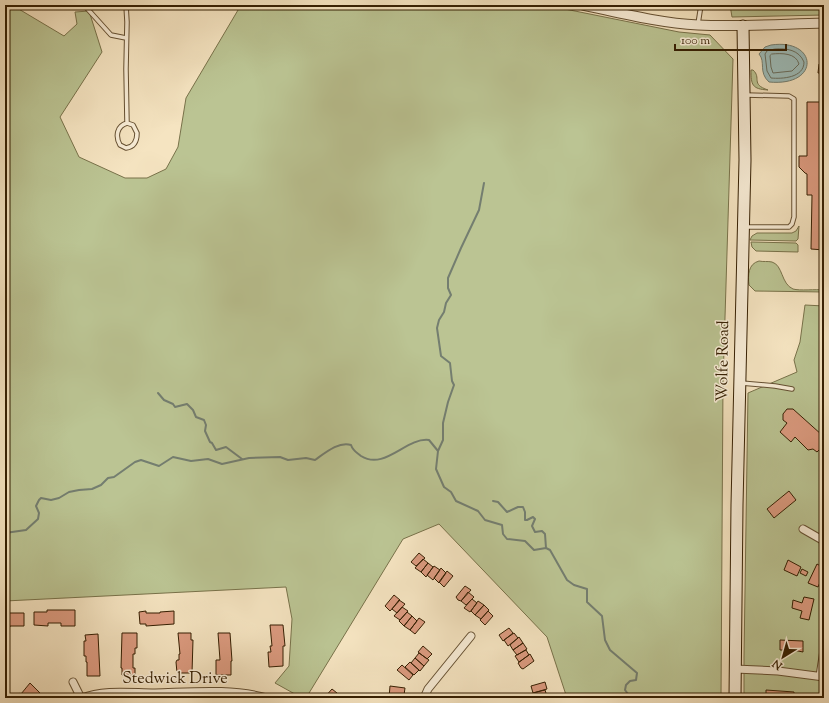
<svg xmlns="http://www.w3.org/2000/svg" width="829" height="703" viewBox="0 0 829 703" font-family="'Sorts Mill Goudy',serif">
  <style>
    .green { fill: #bbc493; stroke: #78724a }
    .water { fill: #9ebdba; stroke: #747e70 }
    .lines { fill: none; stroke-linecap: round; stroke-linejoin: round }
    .shore { stroke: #6a6e5e; stroke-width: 1 }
    .stream { stroke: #747e70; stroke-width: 2 }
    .building { fill: #dc9b80; stroke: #351f02 }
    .service-casing { stroke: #655032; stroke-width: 5.5 }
    .minor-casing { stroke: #655032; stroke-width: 9 }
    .tertiary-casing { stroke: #655032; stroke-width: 11 }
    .secondary-casing { stroke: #351f02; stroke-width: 13 }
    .service { stroke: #f8edd7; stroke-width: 3.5 }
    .minor { stroke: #f8edd7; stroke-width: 7 }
    .tertiary { stroke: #f8edd7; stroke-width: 9 }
    .secondary { stroke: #f8edd7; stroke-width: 11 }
    .labels { text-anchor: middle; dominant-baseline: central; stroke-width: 3; stroke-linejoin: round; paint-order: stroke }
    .street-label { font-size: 16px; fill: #351f02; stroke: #f8edd7 }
  </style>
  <rect width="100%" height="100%" fill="#f5e4c1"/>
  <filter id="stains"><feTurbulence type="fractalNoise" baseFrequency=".005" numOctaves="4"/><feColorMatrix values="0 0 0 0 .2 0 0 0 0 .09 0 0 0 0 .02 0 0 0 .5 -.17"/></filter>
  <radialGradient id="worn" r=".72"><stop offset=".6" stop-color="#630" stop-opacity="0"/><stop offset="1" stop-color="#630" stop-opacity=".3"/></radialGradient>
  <!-- green -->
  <path class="green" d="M5,5h7l52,31 13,-12 -2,-12 14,-1 13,41 -42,65 19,40 46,21h22l19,-9 12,-22 8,-49 55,-93h304l134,27 31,3 23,24 -10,323 -2,316h-154l-20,-61 -108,-113 -36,15 -97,159h-4l-27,-15 14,-17 3,-47 -6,-32 -281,14z
    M730,5h94v10l-92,2z
    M751,70h2c9,8 -3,14 15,20 -16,-1 -17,-5 -17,-20z
    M799,226l-1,13 -2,2 -46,-1 2,-4 5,-3h35l4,-2z
    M751,242l45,1 2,2v7l-42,-1 -4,-4z
    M759,261c4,1 9,0 13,1 11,3 9,22 21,27 7,2 23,0 31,1v2l-69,-1 -6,-6c-1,-10 -1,-21 10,-24z
    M805,305l19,1v392h-80v-41l4,-264 49,-21 -3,-12 6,-18z"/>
  <!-- water -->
  <path class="water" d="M771,45c47,-7 50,42 -2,37 -11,-10 -3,-20 -10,-28l6,-7z"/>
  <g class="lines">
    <!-- shore -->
    <path class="shore" d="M775,49c12,-1 24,1 29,13 0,16 -22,17 -33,16l-4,-7 -2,-17 2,-3z
      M772,54c10,-1 24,-1 27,10l-7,7 -19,2 -2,-6 -1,-11z"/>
    <!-- stream -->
    <path class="stream" d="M158,393l6,7 9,4 2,3 12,-3 6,6 3,7 8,3 2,5 -1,6 5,11 2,1 4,7 10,-3 16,12
      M438,451l5,-11v-17l5,-21 6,-17 -2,-4 -2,-18 -9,-7 -4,-28 2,-8 5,-8 2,-9 5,-8 -3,-7v-10l13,-30 18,-38 5,-27
      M493,501l5,1 9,10 11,-5h5l2,5v8h2l6,-3 2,2 -3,7 3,6 7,-1 3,3 1,14
      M5,533l21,-3 12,-11 1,-6 -3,-7 3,-6 2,-2 10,2 8,-2 10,-6 10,-2 13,-1 9,-4 7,-7 6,-1 21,-15 6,-2 18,6 14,-9 18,4 17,-2 14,5 27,-6 31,-1 8,3 18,-2 9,2c10,-7 24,-19 36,-15 2,6 5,7 10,11 24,15 45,-19 68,-16l9,11 -2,18 8,18 7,5 5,9 22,10 7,9 17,5 1,9 4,5 18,2 9,9 12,-2 4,2 17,30 7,5 13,4v13l15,14 3,24 5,10 27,23 -1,7 -6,1 -4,4 -1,5 6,8"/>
  </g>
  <!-- building -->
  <path class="building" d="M819,64h4v9h-5z
    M807,102h17v148l-13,-1 1,-54h-5v-21l-2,-1 -6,-6v-11h8z
    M787,409h6l29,26 2,10 -7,7 -4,-3 -5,1 -13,-13 -4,5 -11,-10 7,-9 -4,-3v-6z
    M789,491l7,9 -22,18 -7,-9z
    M419,553l6,5 -9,8 -5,-4z
    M423,559l5,4 -7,9 -6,-4z
    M788,560l13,7 -4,9 -13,-6z
    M428,563l5,4 -7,10 -5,-5z
    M817,564l7,4v5l-6,14 -10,-4z
    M434,566l6,4 -7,10 -6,-5z
    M441,568l5,5 -7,10 -5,-5z
    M802,569l6,3 -2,4 -6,-3z
    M447,571l6,5 -9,11 -5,-5z
    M465,586l6,4 -10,11 -3,-1 -2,-3z
    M468,592l6,5 -8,8 -5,-4z
    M394,595l6,5 -10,11 -5,-5z
    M804,597l10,2 -5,21 -9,-2 2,-7 -10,-3 1,-8 9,3z
    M472,599l5,4 -7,9 -6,-4z
    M399,600l6,4 -8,9 -5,-4z
    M478,601l6,4 -9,10 -4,-4z
    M484,605l5,5 -8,9 -6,-4z
    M402,607l6,4 -8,9 -6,-4z
    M47,610h28v16h-14v-3h-13v3l-14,-1v-13h13z
    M146,611v2h14v-1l14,-1v13l-28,2v-2h-6l-1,-12z
    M488,611l5,5 -8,9 -5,-5z
    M407,612l5,4 -8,10 -5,-5z
    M9,613h15v13h-14v1l-5,1v-13h4z
    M412,616l5,5 -7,9 -6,-4z
    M419,618l6,4 -10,12 -5,-4z
    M270,625h13l2,21h-2v20l-14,1 -1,-15h3l-1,-6h2z
    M509,628l4,5 -10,8 -4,-6z
    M122,633h15v15h-2v6h-2v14h2v7h-13v-7h-1z
    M178,633h13v7h2l-1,33h-15l-1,-11 1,-2h2v-6h1z
    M218,633h12l2,28h-1v14h-15v-15h4z
    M514,633l4,5 -10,8 -4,-6z
    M98,634l2,42h-13v-14h-1v-6h-2v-15h2l-1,-6z
    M519,637l4,6 -10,7 -3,-5z
    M780,640l23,1v11l-10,-2h-13z
    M523,643l4,6 -10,6 -4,-5z
    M423,646l9,8 -5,5 -9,-7z
    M526,650l3,5 -10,7 -4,-6z
    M419,653l10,7 -5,6 -9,-8z
    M530,654l4,7 -11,8 -2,-1 -3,-5z
    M415,658l9,8 -4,5 -9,-8z
    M410,662l9,8 -5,5 -9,-8z
    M402,665l11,10 -4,5 -12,-10z
    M545,682l2,7 -14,4 -2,-7z
    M30,683l10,10 -5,5h-21l6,-5 1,1z
    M390,686l15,2 -1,7h-2l-1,3h-12z
    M332,689l5,4 -1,1 5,4h-17z
    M545,690l2,6 -13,2 -1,-5z
    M766,690l28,2v6h-28z
    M813,694l11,2v2h-12z"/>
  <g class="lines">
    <!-- service casing -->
    <g class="service-casing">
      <path id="service" d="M84,5l27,30 15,3
        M126,5l1,17 -1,47 1,54
        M698,24l3,-19
        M823,69h1
        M127,123l6,2 4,8c0,8 -3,14 -11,15l-6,-3c-5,-9 -3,-19 7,-22z
        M744,227h45l3,-3 2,-7v-118l-5,-3 -43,-1
        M741,383l34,3 17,3"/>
    </g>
    <!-- minor casing -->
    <g class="minor-casing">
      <path id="minor" d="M803,529l21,12
        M735,669l43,2 46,6
        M820,676l4,-26
        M73,682l8,16
        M82,698c22,-9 50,-5 73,-5 37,-1 76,-5 112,5
        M424,698l4,-9 43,-53"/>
    </g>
    <!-- tertiary casing -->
    <g class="tertiary-casing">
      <path id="tertiary" d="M583,5c38,8 76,18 115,20 42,2 84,-1 126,-2"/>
    </g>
    <!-- secondary casing -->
    <g class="secondary-casing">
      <path id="secondary" d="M735,698l2,-193 8,-345 -2,-134"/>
    </g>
    <!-- service -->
    <use href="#service" class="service"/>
    <!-- minor -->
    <use href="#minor" class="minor"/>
    <!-- tertiary -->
    <use href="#tertiary" class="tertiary"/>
    <!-- secondary -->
    <use href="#secondary" class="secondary"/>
  </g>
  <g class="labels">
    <!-- street labels -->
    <g class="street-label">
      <text transform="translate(724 361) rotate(-89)">Wolfe Road</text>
      <text x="175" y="679">Stedwick Drive</text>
    </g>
  </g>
  <!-- margin -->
  <rect width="829" height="703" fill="none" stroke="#f5e4c1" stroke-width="20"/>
  <rect x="6" y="6" width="817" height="691" fill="none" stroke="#351f02" stroke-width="2"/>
  <rect x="10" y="10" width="809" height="683" fill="none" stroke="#351f02"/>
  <!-- north arrow -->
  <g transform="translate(783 657) rotate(217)" stroke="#f8edd7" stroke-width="3" paint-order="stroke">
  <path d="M0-3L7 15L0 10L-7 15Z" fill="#351f02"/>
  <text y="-6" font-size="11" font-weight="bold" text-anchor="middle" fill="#351f02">N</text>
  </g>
  <!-- scale -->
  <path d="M675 44v6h111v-6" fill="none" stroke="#351f02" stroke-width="2"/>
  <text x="681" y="44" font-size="12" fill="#351f02" stroke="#f8edd7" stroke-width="3" paint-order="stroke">100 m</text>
  <rect width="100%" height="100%" filter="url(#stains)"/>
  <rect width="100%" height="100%" fill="url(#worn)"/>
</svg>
